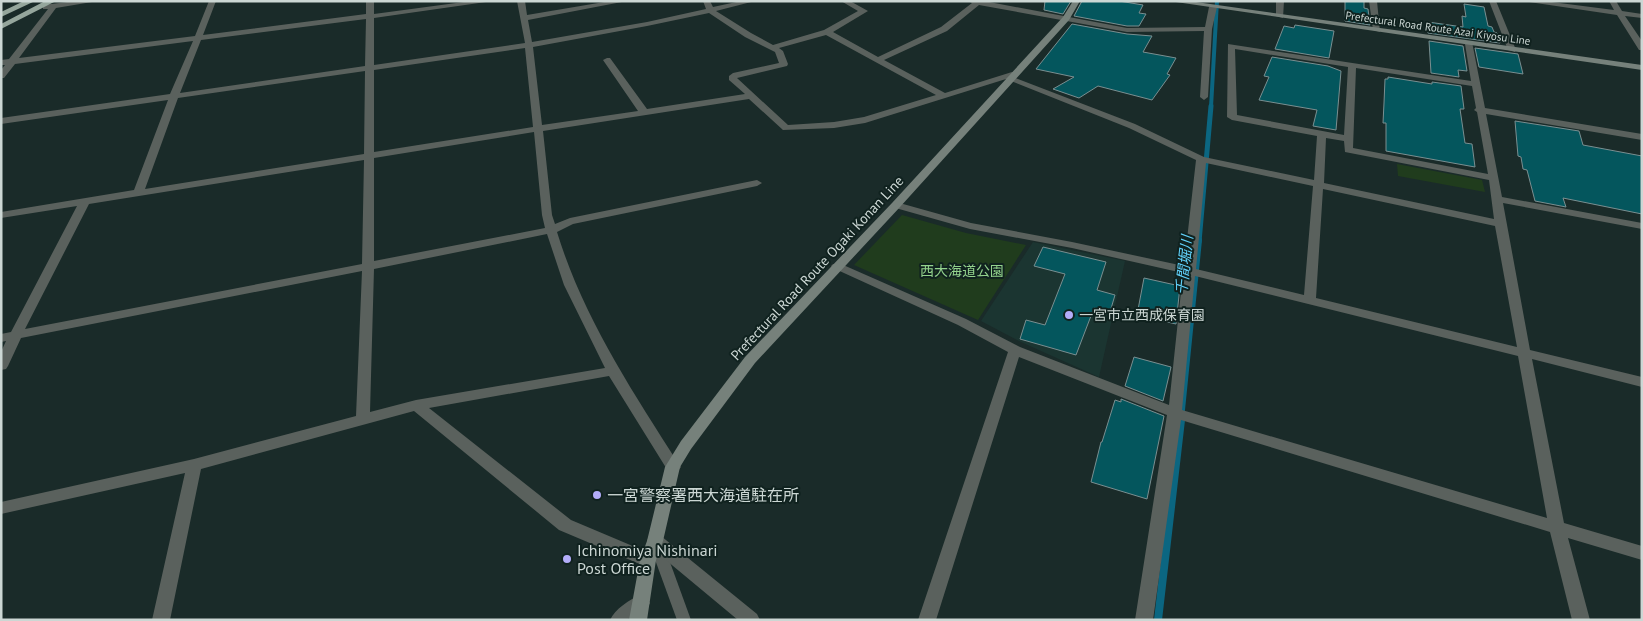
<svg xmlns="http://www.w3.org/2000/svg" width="1643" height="621" viewBox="0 0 1643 621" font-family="'PT Sans','Noto Sans JP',sans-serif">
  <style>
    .built { fill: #1b3531 }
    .green { fill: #203c1d }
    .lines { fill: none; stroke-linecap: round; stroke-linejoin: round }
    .stream-far3 { stroke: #0b6681; stroke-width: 4 }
    .stream-far2 { stroke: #0b6681; stroke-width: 5 }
    .stream-far1 { stroke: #0b6681; stroke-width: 6 }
    .stream { stroke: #0b6681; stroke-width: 8 }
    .building { fill: #04565d; stroke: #7a8f91 }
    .service { fill: #5a615d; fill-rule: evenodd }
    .minor { fill: #5a615d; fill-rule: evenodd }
    .secondary { fill: #76817b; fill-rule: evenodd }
    .trunk { fill: #95a69c; fill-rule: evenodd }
    .poi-dot { fill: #b3adf9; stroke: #10221f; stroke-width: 2 }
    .labels { text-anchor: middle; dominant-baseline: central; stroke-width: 4; stroke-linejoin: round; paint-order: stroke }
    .far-street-label { font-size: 11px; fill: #ccd7d4; stroke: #10221f }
    .street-label { font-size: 14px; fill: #ccd7d4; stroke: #10221f }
    .park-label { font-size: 14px; fill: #93d28c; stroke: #10221f }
    .poi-label { font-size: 14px; fill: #ccd7d4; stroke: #10221f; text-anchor: start }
    .water-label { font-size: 15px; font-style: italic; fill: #61d1fa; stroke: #10221f }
    .near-poi-label { font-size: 16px; fill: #ccd7d4; stroke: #10221f; text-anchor: start }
  </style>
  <rect width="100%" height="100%" fill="#1a2b29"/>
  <!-- built -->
  <path class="built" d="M1033,242l92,19 -26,116 -78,-35 -40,-21z"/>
  <!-- green -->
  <path class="green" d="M1397,164l85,16 3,12 -87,-16z
    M902,215l64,18 60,12 -48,75 -124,-55z"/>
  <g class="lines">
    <!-- stream-far3 -->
    <path class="stream-far3" d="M1211,107l6,-106"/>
    <!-- stream-far2 -->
    <path class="stream-far2" d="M1199,242l12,-136"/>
    <!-- stream-far1 -->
    <path class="stream-far1" d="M1182,410l17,-170"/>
    <!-- stream -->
    <path class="stream" d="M1158,620l23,-200"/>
  </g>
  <!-- building -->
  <path class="building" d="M1045,1h26l-8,13 -19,-4z
    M1082,1h37l24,4 -4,8 7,1 -7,12h-12l-53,-10z
    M1345,1h19v7l4,1 2,16 -25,-4z
    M1464,4l20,3 4,19 4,1 2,5 3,1 3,10 -72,-10v-11l35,5 -1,-11 4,1z
    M1072,24l55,10 25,2 -9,16 33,6 -9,16 3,1 -18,25 -54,-14 -19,12 -26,-9 21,-12 -38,-8z
    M1295,25l39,6 -5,27 -54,-9 9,-23 10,2z
    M1429,41l34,5 4,25 -9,-1 1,7 -28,-4z
    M1475,48l43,6 5,20 -44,-7z
    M1272,57l56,9 13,5 -5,59 -23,-4 4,-16 -58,-10 10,-23 -5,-1z
    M1388,77l44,7v-2l29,4 3,23h-4l5,34 7,1 3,23 -89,-16v-28h-3l1,-20 1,-24h3z
    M1515,121l64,10 4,14 59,11v58l-79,-16 3,9 -31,-6 -8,-31 -4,-1 -2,-12 -3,-1z
    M1043,247l63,15 -9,28 18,5 -5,17 -16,-4 -18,47 -56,-16 6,-19 19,5 20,-51 -31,-8z
    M1144,278l36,8 -4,38 -39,-9z
    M1134,357l37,10 -8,34 -38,-15z
    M1121,399l43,17 -17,83 -56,-17 10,-40h1l13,-42 6,2z"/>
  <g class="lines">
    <!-- service -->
    <path class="service" d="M656,538l5,1 2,4 28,77h-14l-28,-77 2,-4z"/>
    <!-- minor -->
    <path class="minor" d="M75,1h23l-42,7 -37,50 176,-22 14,-35h7l-13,34 163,-21v-13h8v13l97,-13h22l-119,17v47l151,-22 -8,-42h8l2,14 83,-14h17l-99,19 4,22 115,-20 59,-13 -3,-8h7l3,6 28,-6h14l-39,10 35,22 22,12 51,-15 34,-19 -17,-10h9l18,10 -35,21 45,25 63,-30 31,-24 -4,-2h16l143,27 78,-1 4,-20 4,-2 4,2 -5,22 -4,68 -4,3 -4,-3 4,-66 -77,1 -148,-27 -32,26 -63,29 61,33 67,-21h6v4l-5,1 122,47 69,33 110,23 3,-44 -85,-16 -5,-3 1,-73 243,37 -6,-37 7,-2 13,66 157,26v6l-156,-26 16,83 140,26v6l-139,-26 27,147 112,27v10l-110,-28 32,164 78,23v14l-74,-22 22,82h-18l-22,-88 -369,-112 -28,200h-18l32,-205 -148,-58 -83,263h-18l90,-268 -50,-27 -125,-57 -2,-2 2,-2h8l125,55 54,28 149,58 14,-132 -111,-25 -102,-19 -78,-22 -1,-2 5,-3 75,21 101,19 112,24 12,-106 -67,-32 -123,-49 -141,44 -31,5 -51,2 -34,-31 -206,32 9,84 3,9 15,-6 187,-38 5,3 -5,3 -184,38 -16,8c26,85 74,157 121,231l3,4 -3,4 -5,2 -5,-2 -59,-95 -180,32 142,112 83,35 2,5 -2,5 -6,2 -6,-2 -83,-35 -145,-119 -213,58 -31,151h-18l33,-147 -184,41v-12l193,-43 162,-43 6,-145 -341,67 -13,28 -2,3 -5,1v-18l5,-11 -5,1v-8l10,-2 66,-126 -76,12v-6l133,-22 34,-90 -167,24v-6l169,-24 23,-53 -178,23 -11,14h-3v-8l4,-5h-4v-5l8,-1 39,-50h-5v-4zM709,13l36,24 30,15 4,11 -46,10 -4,3v4l16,14 -98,15 -37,-51h-3l-4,2 35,51 -96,14 -9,-78 114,-21zM366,19l-1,47 -185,27 21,-53zM826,35l110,60 -72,22 -30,5 -46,3 -51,-47 50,-12 1,-2 -5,-13 -4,-3zM525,48l8,79 -159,25v-82zM1235,49l113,18 -4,68 -107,-20zM1356,68l116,18 4,22 -2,2 3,2 11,62 -135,-26zM365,71l-1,83 -219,35 33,-91zM534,132l8,83 3,13 -171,33v-103zM1326,138l18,3 1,11 144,28 5,39 -170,-36zM364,160l-2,104 -337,65 64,-125zM1206,163l107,23 -9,109 -108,-26zM1323,189l172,37 22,121 -201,-49zM547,234l17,51 41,83 -189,32 -46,12 4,-143zM1195,276l323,80 29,162 -365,-108z
      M1276,1h8l-1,17 -7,-2z
      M1369,1h8l3,31 -7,-2z
      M1489,1h7l20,49 -1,2 -7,-2z
      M1522,1h22l70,9 -5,-9h7l6,10 20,3v4l-17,-2 17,25v9h-3l-22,-35z
      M655,534l6,2 96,78 3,6h-22l-89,-74 -2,-5 2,-5z
      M641,595l6,3 3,5c-8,17 -23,17 -40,17 5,-11 20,-21 31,-25z"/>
    <!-- secondary -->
    <path class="secondary" d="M1073,1h7l-11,19 -169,187 -145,156 -64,86 -11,18 -17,74 -7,19 -9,60h-18l11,-60 7,-19 18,-74 16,-26 64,-84 147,-154 171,-186z
      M1169,1h20l453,64v5z"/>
    <!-- trunk -->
    <path class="trunk" d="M24,1h11l-34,16v-5z
      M45,1h11l-55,28v-5z"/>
  </g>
  <!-- markers -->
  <g class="poi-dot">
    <circle cx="1069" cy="315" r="5"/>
    <circle cx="597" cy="495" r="5"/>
    <circle cx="567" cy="559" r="5"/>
  </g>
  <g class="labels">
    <!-- far-street labels -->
    <g class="far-street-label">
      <text transform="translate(1438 28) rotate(8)">Prefectural Road Route Azai Kiyosu Line</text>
    </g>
    <!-- street labels -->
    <g class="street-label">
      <text transform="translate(817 268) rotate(-47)">Prefectural Road Route Ogaki Konan Line</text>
    </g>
    <!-- park labels -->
    <g class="park-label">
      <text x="962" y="271">西大海道公園</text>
    </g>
    <!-- poi labels -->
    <g class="poi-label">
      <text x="1079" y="315">一宮市立西成保育園</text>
    </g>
    <!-- water labels -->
    <g class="water-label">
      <text transform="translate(1184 265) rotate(-84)">千間堀川</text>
    </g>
    <!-- near-poi labels -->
    <g class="near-poi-label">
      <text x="607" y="495">一宮警察署西大海道駐在所</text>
      <text x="577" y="550">Ichinomiya Nishinari<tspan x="577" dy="18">Post Office</tspan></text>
    </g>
  </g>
  <!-- border -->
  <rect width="1643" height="621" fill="none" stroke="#ccd7d4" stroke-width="5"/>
</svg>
